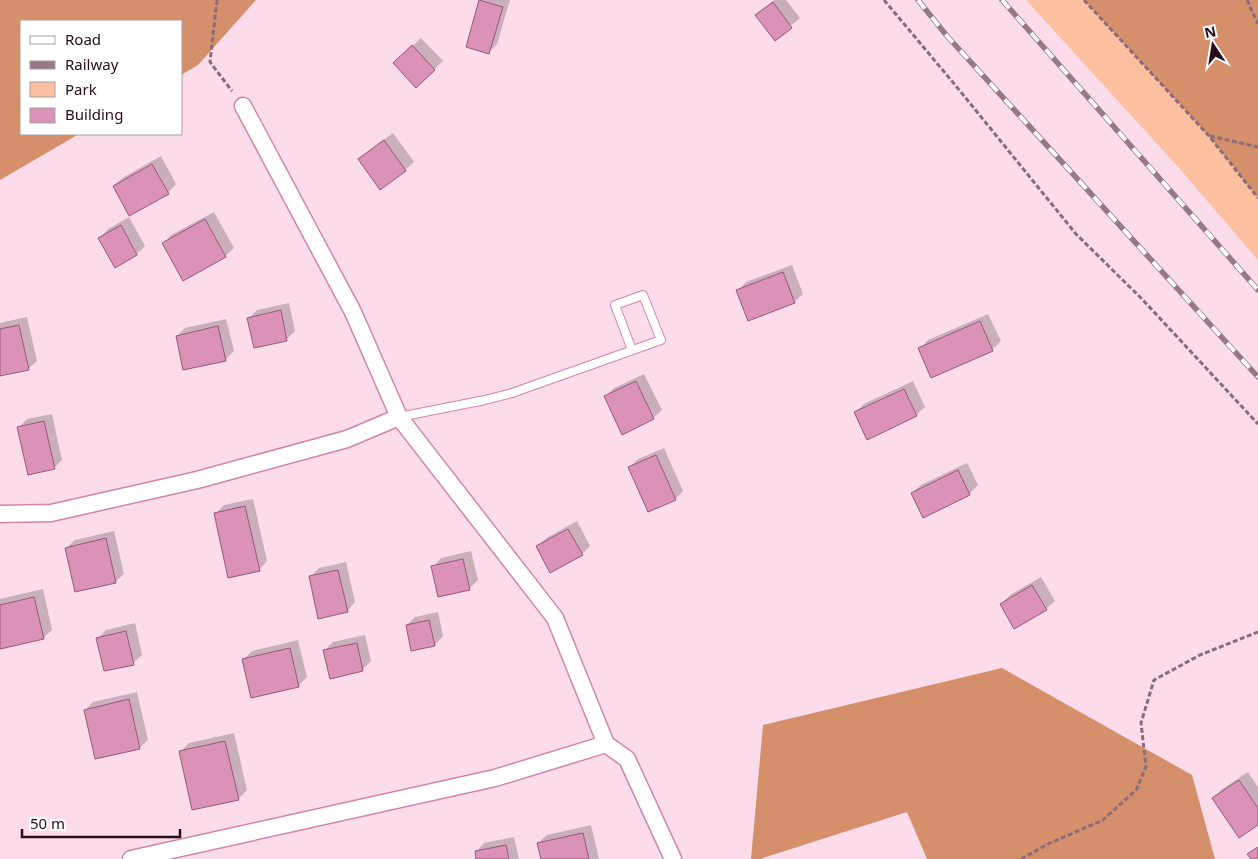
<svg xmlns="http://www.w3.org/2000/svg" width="1258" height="859" viewBox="0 0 1258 859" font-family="'Noto Sans',sans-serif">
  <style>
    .green { fill: #fcc0a0 }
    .forest { fill: #d5906b }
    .shadow { fill: #0003 }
    .building { fill: #da92b6; stroke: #9b5579 }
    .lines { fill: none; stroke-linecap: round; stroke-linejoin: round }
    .lane-casing { stroke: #d185ab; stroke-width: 10 }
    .street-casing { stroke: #d185ab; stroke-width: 19 }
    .path { stroke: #8a6c7b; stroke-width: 3; stroke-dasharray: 5 2.5; stroke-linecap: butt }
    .lane { stroke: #fff; stroke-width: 8 }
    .street { stroke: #fff; stroke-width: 16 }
    .rail-casing { stroke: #967887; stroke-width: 5.5 }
    .rail { stroke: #fff; stroke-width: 4; stroke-dasharray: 11; stroke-linecap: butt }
  </style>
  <rect width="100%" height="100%" fill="#fcdbea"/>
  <!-- green -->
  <path class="green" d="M1026,0h58l125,136 49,62v62l-79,-92z"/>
  <!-- forest -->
  <path class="forest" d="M0,0h256l-58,65 -17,10v-54h-160v113h58l-79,46z
    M1084,0h174v198l-49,-62z
    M1002,668l190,107 23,84h-288l-20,-47 -147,47h-9l12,-134z"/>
  <!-- shadow -->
  <path class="shadow" d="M480,0h30l-13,44 -8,8z
    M774,0h12l14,18 -25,21 -18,-24z
    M421,38l22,23 -27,25 -21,-23z
    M393,133l21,29 -9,8 -25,18 -21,-29 9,-8z
    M161,156l15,28 -8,9 -54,-7 8,-8z
    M214,212l20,36 -9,8 -62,-12 8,-9z
    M129,217l16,29 -8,8 -22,12 -15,-28 8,-9z
    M792,265l11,29 -9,8 -56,-11 8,-9z
    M289,303l6,28 -8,8 -32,8 -6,-29 8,-8z
    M988,314l13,27 -9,9 -72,-1 8,-9z
    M27,317l10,44 -9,8 -28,6v-52z
    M226,319l8,32 -9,9 -48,-24 8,-8z
    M644,374l18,36 -9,8 -48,-21 9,-9z
    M913,381l12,26 -9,8 -61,-2 9,-9z
    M52,414l10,46 -8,8 -35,-41 8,-8z
    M664,448l19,43 -8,8 -45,-32 8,-8z
    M967,463l11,22 -9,9 -46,22 -11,-23 9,-8z
    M253,499l14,62 -8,9 -44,-56 9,-9z
    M577,521l13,25 -8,8 -44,-8 8,-8z
    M114,531l10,43 -9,8 -49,-34 9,-8z
    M471,551l7,29 -9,9 -36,-22 8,-9z
    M346,562l9,40 -8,9 -37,-34 9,-9z
    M1041,577l14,24 -9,8 -45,-5 9,-9z
    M43,589l9,41 -9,8 -43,10v-49z
    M438,612l5,24 -8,9 -28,-20 8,-8z
    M135,623l7,32 -9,8 -35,-25 8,-8z
    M365,635l6,26 -9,9 -37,-20 8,-8z
    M298,640l9,37 -9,9 -54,-27 8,-8z
    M137,692l11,48 -9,8 -54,-38 8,-8z
    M234,733l13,57 -9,9 -58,-47 9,-9z
    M1248,772l10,15v37l-44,-26 8,-9z
    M591,825l8,34h-57l-4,-16 9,-8z
    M514,837l5,22h-41l-2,-7 8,-9z"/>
  <!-- building -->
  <path class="building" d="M479,0l24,7 -14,47 -23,-7z
    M773,2l19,26 -17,13 -20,-26z
    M412,45l23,25 -19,18 -23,-25z
    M384,140l22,31 -26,19 -22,-31z
    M152,164l17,30 -40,22 -16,-30z
    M205,219l21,38 -43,24 -21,-38z
    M121,225l16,30 -22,13 -17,-30z
    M783,272l12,31 -47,18 -12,-31z
    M281,310l6,31 -33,7 -7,-30z
    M980,321l13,30 -62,27 -13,-30z
    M19,325l10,45 -29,6v-47z
    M218,326l8,35 -43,9 -7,-34z
    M636,381l18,38 -32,16 -18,-39z
    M904,389l13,27 -50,24 -13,-28z
    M44,421l11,48 -27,6 -11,-48z
    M656,455l20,45 -28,12 -20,-45z
    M958,470l12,25 -47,23 -12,-25z
    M245,506l15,65 -32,7 -14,-65z
    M568,529l15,26 -33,18 -14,-27z
    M106,538l10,45 -41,9 -10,-44z
    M463,559l7,31 -32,7 -7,-31z
    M338,570l10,42 -30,7 -9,-43z
    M1032,585l15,25 -33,19 -14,-25z
    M34,597l10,42 -44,10v-44z
    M429,620l6,26 -24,5 -5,-26z
    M126,631l8,34 -30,6 -8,-33z
    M357,643l6,28 -33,8 -7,-29z
    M290,648l9,39 -48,11 -9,-39z
    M129,699l11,50 -45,10 -11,-49z
    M225,741l14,59 -47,10 -13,-59z
    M1239,780l19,28v17l-19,13 -27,-40z
    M583,833l6,26h-48l-4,-16z
    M506,845l3,14h-33l-1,-8z
    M1258,847v12h-7l-4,-5z"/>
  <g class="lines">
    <!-- lane casing -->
    <g class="lane-casing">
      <path id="lane" d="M399,417l86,-17 27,-7 149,-53 -18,-45 -28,10 17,45"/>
    </g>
    <!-- street casing -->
    <g class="street-casing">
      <path id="street" d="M243,106l110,206 46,105 156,201 51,126 21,15 46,100
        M0,514l51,-1 146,-33 150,-41 52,-22
        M131,859l364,-81 111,-34"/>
    </g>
    <!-- path -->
    <path class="path" d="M217,0l-7,62 22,29
      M884,0l72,86 120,148 65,64 117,126
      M1084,0l125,136 49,62
      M1247,0l11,24
      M1210,136l48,11
      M1021,859l29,-16 53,-23 33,-30 10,-23 -5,-44 13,-43 46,-25 58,-23"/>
    <!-- lane -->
    <use href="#lane" class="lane"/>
    <!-- street -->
    <use href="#street" class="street"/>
    <!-- rail casing -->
    <g class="rail-casing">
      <path id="rail" d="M918,0l29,36 311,341
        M1002,0l256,290"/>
    </g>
    <!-- rail -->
    <use href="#rail" class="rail"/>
  </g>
  <!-- legend -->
  <rect x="20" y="20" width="162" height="115" fill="#ffffff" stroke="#a99ea4"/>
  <rect x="30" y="36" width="25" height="8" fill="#ffffff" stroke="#a99ea4"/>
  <text x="65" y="45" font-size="15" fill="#280c1b">Road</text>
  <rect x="30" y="61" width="25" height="8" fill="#967887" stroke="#a99ea4"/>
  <text x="65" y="70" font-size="15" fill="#280c1b">Railway</text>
  <rect x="30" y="82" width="25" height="15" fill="#fcc0a0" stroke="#a99ea4"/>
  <text x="65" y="95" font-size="15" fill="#280c1b">Park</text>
  <rect x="30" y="108" width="25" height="15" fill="#da92b6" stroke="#a99ea4"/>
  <text x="65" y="120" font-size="15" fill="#280c1b">Building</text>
  <!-- north arrow -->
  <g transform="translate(1213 45) rotate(348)" stroke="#ffffff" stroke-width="4" paint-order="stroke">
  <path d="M0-4L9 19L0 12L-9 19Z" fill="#280c1b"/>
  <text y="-8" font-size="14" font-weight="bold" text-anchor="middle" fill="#280c1b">N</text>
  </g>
  <!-- scale -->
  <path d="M22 829v8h158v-8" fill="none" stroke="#280c1b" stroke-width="2.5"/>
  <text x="30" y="829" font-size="15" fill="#280c1b" stroke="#ffffff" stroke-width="4" paint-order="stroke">50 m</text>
</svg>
